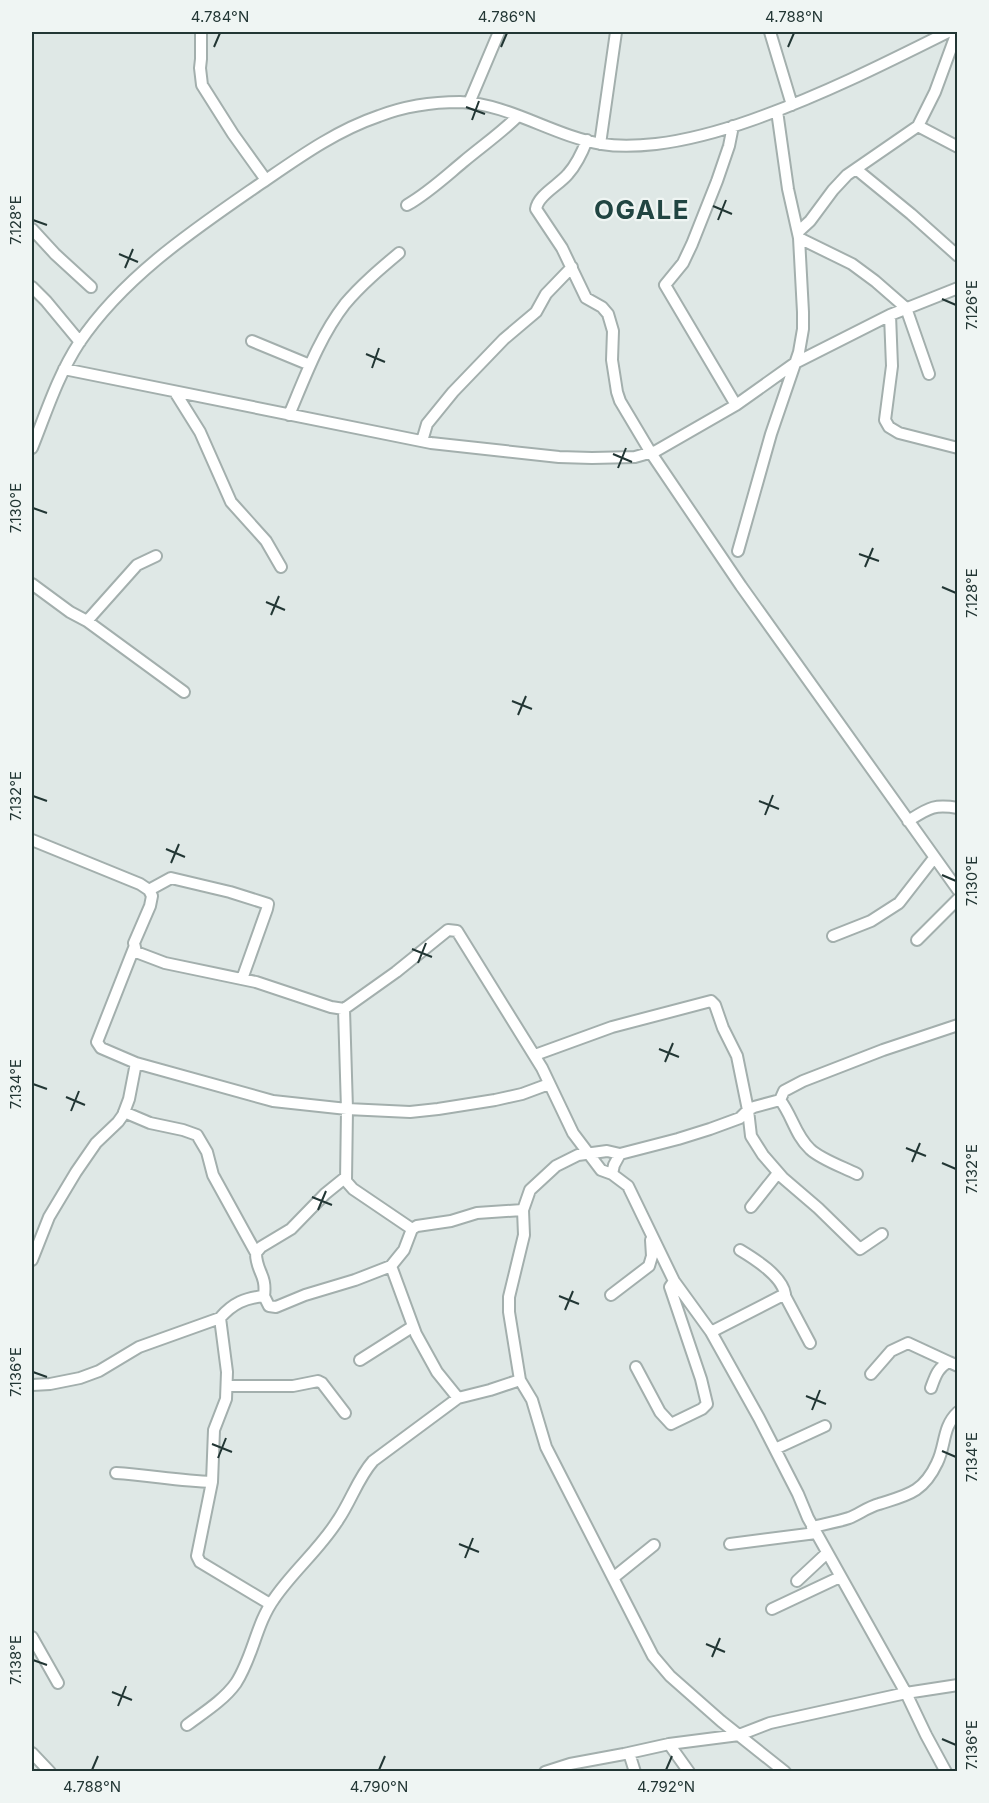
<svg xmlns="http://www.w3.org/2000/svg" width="989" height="1803" viewBox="0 0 989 1803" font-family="Inter,sans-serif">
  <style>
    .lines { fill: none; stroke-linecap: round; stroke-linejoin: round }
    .minor-casing { stroke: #a3afad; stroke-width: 14 }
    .minor { stroke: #fff; stroke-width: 10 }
    .ticks { fill: none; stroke: #223634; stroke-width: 2 }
    .labels { text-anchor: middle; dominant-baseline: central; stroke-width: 4.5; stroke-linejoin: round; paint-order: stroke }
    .district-label { font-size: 26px; font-weight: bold; letter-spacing: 1.5px; fill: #214542; stroke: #eff5f3 }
    .neatline { fill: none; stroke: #223634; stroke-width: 2 }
    .ticks-label { font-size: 15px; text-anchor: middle; fill: #223634 }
  </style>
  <rect width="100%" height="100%" fill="#dfe8e6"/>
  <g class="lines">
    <!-- minor casing -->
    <g class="minor-casing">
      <path id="minor" d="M201,32v27l-1,9 2,17 31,49 33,46
        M770,32l22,73
        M469,103l30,-71
        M733,126l-4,20 -12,35 -25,63 -9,19 -18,22 71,120
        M918,126l40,21
        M587,140c-5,13 -10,24 -19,34 -9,11 -30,21 -32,35l26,39 24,50 16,9 6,7 5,17 -1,29 5,32 3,9 31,52 90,133 217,304
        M600,144l16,-112
        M856,169l55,45 47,42
        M407,205c21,-12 38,-28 56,-43 19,-16 38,-29 55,-46
        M32,229l23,25 36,33
        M798,232l12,-11 23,-31 14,-15 71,-49 17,-34 22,-60
        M799,238l53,26 23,17 31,27 23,66
        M32,287l14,14 34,41
        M890,315l2,51 -7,54 4,7 10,6 59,15
        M252,341l58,24
        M64,369l367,74 128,14 33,1 43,-1 21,-6 80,-46 59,-42 95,-48 68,-27
        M175,392l25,40 31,70 35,39 15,26
        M289,415c16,-38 31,-79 56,-111 16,-19 35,-35 54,-51
        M422,441l5,-17 26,-32 51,-53 32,-27 10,-18 26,-27
        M32,448c14,-35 26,-73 47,-105 45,-67 116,-114 181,-159 38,-26 75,-53 119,-68 26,-10 53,-14 81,-14 50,2 93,34 142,42 18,3 36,2 54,0 33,-4 65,-13 96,-24 68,-24 132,-56 196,-88
        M738,551l33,-117 28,-82 4,-23v-17l-4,-74 -11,-49 -11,-78
        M32,584l38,28 17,9 97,71
        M87,621l50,-56 19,-9
        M908,821c21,-13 25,-17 50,-13
        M32,840l108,44 9,6 3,6 -2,10 -16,37 2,9 29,11 91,19 75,25 13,2 52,-37 52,-42 9,1 85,137 31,65 28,37 11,4 16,12 46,95 37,51 48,86 39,76 10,24 98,175 20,42 20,37
        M149,890l22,-12 59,14 38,12 -1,5 -25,70
        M833,936l38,-15 28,-18 35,-45
        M917,940l41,-41
        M344,1009l3,100 -1,72 7,8 59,40
        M535,1055l77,-28 99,-26 4,4 8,23 14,28 11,54 3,26 12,19 20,23 35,30 42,41 22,-15
        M136,1063l137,38 74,8 63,3 28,-3 57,-9 27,-6 27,-10
        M780,1100c12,15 15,35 30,49 10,10 33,18 47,25
        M124,1112l26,11 33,7 14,5 10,17 6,23 43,78c0,19 11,21 8,43
        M620,1154l-13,-3 -29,4 -22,11 -26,24 -7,20 1,25 -15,62v15l11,68 12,20 14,47 107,209 17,20 51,45 64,51
        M612,1174l2,-9 6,-11 58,-15 32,-10 30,-11 8,-8 6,-3 26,-7 4,-9 19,-10 80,-31 75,-25
        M751,1207l27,-34
        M256,1253l5,-6 30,-18 34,-35 21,-17
        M32,1260l17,-43 27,-45 20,-29 22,-21 5,-7 6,-16 7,-36 -35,-15 -4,-6 37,-94
        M391,1266l25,68 21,38 21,26
        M784,1294l26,49
        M611,1295l38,-29 3,-10 -1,-16
        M220,1318c13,-15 25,-20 44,-22l5,10 7,1 29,-12 50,-15 36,-14 13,-16 8,-21 5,-3 34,-5 26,-8 46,-3
        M711,1332l74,-38c-3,-18 -30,-35 -45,-44
        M360,1360l52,-33
        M636,1367l24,45 11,12 31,-15 5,-5 -6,-25 -31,-92 4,-6
        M871,1374l20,-23 17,-8 41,19
        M32,1385l18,-1 30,-6 19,-7 40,-24 81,-29 7,54 -1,27 -12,31 -2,52 -15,74 3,6 70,42
        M227,1386h66l25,-5 4,2 23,30
        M931,1388c4,-11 7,-21 18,-26l9,4
        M775,1449l50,-23
        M116,1473c32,2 64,8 96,9
        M812,1527c12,-3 25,-5 37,-9 10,-4 19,-11 30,-14 28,-9 44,-11 58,-41 9,-18 5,-36 21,-51
        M730,1544l86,-11
        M613,1578l41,-33
        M797,1581l30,-28
        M772,1609l68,-32
        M32,1637l26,46
        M187,1725c16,-12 37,-25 49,-42 17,-26 20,-59 38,-84 19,-28 46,-50 64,-79 13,-19 20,-42 35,-59l85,-63 32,-8 30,-10
        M669,1744l20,28
        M32,1753l18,19
        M629,1753l6,19
        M545,1772l25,-8 54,-10 45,-10 70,-9 31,-12 136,-30 52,-8"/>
    </g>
    <!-- minor -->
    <use href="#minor" class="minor"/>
  </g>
  <!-- ticks -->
  <path class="ticks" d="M214,47l6,-14M501,47l6,-14M788,47l6,-14M466,107l19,7M472,120l7,-19M713,206l19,8M33,220l14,5M718,220l8,-20M119,254l19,8M125,268l8,-19M942,299l14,6M366,354l19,8M372,368l7,-20M613,454l19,8M618,468l8,-20M33,508l14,5M859,554l20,7M865,567l8,-19M942,587l14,6M266,602l19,8M271,615l8,-19M512,701l20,8M518,715l8,-19M33,796l14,5M759,801l20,8M765,815l8,-20M166,849l19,8M171,863l8,-19M942,875l14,6M412,949l20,8M418,963l8,-20M659,1049l20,8M665,1062l8,-19M33,1084l14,5M66,1097l19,8M71,1111l8,-20M906,1148l20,8M912,1162l8,-19M942,1163l14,6M312,1197l20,8M318,1210l8,-19M559,1296l20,8M565,1310l8,-19M33,1372l14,5M806,1396l20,8M812,1410l8,-20M212,1444l20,8M942,1451l14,6M218,1458l8,-20M459,1544l20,8M465,1558l8,-20M706,1644l19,8M712,1657l8,-19M33,1660l14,5M112,1692l20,8M118,1706l8,-20M942,1739l14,6M92,1770l6,-14M379,1770l6,-14M666,1770l6,-14"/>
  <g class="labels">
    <!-- district labels -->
    <g class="district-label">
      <text x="642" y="209">OGALE</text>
    </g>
  </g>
  <!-- border -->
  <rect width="989" height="1803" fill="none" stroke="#eff5f3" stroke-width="66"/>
  <rect x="33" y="33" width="923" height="1737" class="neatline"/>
  <g class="ticks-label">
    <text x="220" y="22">4.784°N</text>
    <text x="507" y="22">4.786°N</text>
    <text x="794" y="22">4.788°N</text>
    <text transform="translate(16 220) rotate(-90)" y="5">7.128°E</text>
    <text transform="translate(972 305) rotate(-90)" y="5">7.126°E</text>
    <text transform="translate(16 508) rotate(-90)" y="5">7.130°E</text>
    <text transform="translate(972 593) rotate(-90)" y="5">7.128°E</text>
    <text transform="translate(16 796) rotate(-90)" y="5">7.132°E</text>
    <text transform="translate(972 881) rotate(-90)" y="5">7.130°E</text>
    <text transform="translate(16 1084) rotate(-90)" y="5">7.134°E</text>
    <text transform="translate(972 1169) rotate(-90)" y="5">7.132°E</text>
    <text transform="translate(16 1372) rotate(-90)" y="5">7.136°E</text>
    <text transform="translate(972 1457) rotate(-90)" y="5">7.134°E</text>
    <text transform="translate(16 1660) rotate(-90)" y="5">7.138°E</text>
    <text transform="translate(972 1745) rotate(-90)" y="5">7.136°E</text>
    <text x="92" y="1792">4.788°N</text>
    <text x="379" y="1792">4.790°N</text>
    <text x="666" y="1792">4.792°N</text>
  </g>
</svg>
